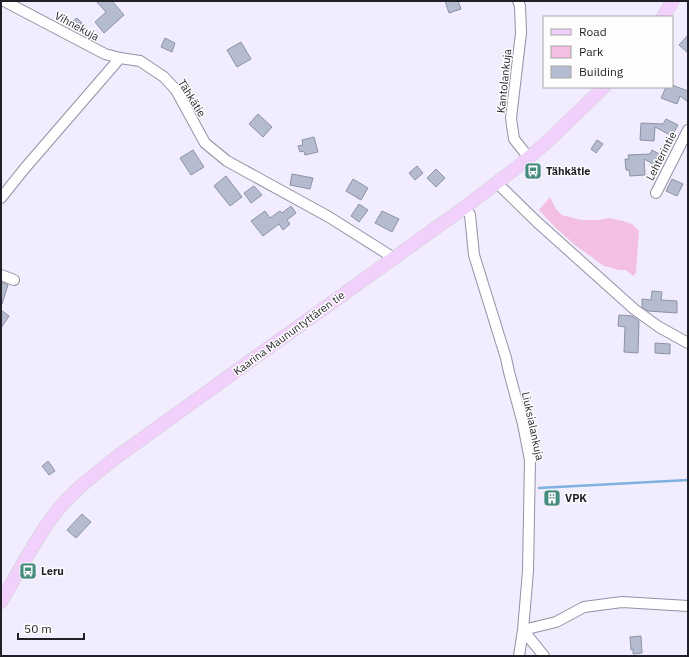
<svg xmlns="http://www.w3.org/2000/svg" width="689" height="657" viewBox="0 0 689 657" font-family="'IBM Plex Sans',sans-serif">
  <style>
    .green { fill: #f4c0e2 }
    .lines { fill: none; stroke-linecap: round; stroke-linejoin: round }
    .stream { stroke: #7fb0e1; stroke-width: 2.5 }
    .building { fill: #b6bcd0; stroke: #8c92a5 }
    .minor-casing { stroke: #9490a4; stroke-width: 12 }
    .major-casing { stroke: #d3d2d4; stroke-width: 14 }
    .minor { stroke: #fff; stroke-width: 10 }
    .major { stroke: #f1d1fc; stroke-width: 13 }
    .labels { text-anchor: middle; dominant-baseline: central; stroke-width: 3; stroke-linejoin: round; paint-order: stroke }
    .street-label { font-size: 11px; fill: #211f27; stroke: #fdfdfd }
    .poi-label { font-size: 11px; font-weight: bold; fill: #211f27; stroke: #fdfdfd; text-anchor: start }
  </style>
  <rect width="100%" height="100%" fill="#f1edfe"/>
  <!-- green -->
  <path class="green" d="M550,197l6,12 6,6 19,5h17l11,-2 14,3 9,3 7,7 -3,42 -3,3 -7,-6h-7l-15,-4 -29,-21 -20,-18 -16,-17z"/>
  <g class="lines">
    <!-- stream -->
    <path class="stream" d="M539,488l149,-8"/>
  </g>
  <!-- building -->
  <path class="building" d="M96,1h16l12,14 -20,18 -9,-11 11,-10z
    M445,1h13l3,8 -12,4z
    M77,18l5,5 -8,6 -5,-5z
    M688,35v18l-9,-8z
    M165,38l10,5 -3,9 -11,-5z
    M241,42l10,17 -14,8 -10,-17z
    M672,85l16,6v11l-8,-6 -3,8 -16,-6 5,-11h6z
    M258,114l14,13 -9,10 -14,-13z
    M666,119l12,6 -6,11 -17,-9 -1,14 -14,-1 1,-17 22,1z
    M314,137l4,15 -13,3 -1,-4 -4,1 -2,-6 5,-1 -1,-5z
    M597,140l6,4 -7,9 -5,-4z
    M193,150l11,17 -13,8 -11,-17z
    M652,150l9,5 -6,10 -11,-6 1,16 -15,1 -1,-6h-3l-1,-11h4l-1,-4 22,-1z
    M417,166l6,7 -8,7 -6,-7z
    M436,169l9,9 -9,9 -9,-9z
    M292,174l21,4 -3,11 -20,-4z
    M226,176l16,21 -12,9 -16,-20z
    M353,179l15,9 -7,12 -15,-9z
    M672,179l11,5 -6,12 -11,-5z
    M254,186l8,9 -11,8 -7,-10z
    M359,204l9,6 -9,12 -8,-6z
    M291,206l5,7 -9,7 3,4 -7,6 -4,-6 -16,12 -12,-15 14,-10 5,7 10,-7 2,2z
    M382,211l17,8 -7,13 -17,-9z
    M1,282l7,3 -6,19 -1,-1z
    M652,291l10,1 -1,8 16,1v12l-29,-2 -6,-4v-8l9,1z
    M1,310l8,6 -8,12z
    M619,315l13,1 7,5 -1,32 -14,-1 1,-25 -7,-1z
    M655,343l15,1v10l-15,-1z
    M48,461l7,10 -6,4 -7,-9z
    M548,493h8v11h-8z
    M82,514l9,8 -15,16 -9,-8z
    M641,636l1,17 -9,1v-5l-2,1 -1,-13z"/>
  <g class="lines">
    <!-- minor casing -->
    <g class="minor-casing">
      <path id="minor" d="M4,1l101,53 15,4
        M518,1l2,5 1,27 -10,85 3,21 15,19
        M497,183l40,39 97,87 25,18 29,16
        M656,193l32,-63
        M1,198l24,-30 95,-110 20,3 24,16 12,13 29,53 22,18 102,56 65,41
        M465,207l5,8 4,40 32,103 3,14 14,52 7,36 -2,111 -5,59 -4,26
        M1,275l13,5
        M544,656l-21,-26 33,-8 28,-15 38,-5 66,4"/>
    </g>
    <!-- major casing -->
    <g class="major-casing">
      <path id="major" d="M663,17l10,-16
        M1,602c17,-29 32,-59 52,-86 18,-24 42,-42 65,-60l347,-249 55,-42 27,-23 57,-55"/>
    </g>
    <!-- minor -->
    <use href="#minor" class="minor"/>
    <!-- major -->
    <use href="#major" class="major"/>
  </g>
  <!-- icons -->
  <defs>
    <g id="bus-square" transform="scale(0.9)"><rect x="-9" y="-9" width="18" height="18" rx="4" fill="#468b80" stroke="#fdfdfd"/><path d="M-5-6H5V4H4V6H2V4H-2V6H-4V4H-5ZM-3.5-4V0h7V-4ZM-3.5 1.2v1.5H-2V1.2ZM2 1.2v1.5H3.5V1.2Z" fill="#fff"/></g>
    <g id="building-square" transform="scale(0.9)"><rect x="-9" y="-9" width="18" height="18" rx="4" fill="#468b80" stroke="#fdfdfd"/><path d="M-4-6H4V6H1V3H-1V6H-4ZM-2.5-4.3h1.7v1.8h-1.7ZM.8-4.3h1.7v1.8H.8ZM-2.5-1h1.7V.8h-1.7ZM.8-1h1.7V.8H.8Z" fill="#fff"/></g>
  </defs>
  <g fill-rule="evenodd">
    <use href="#bus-square" x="533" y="171"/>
    <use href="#building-square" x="552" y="498"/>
    <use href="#bus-square" x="28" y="571"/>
  </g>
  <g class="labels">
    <!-- street labels -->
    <g class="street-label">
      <text transform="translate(77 26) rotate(28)">Vihnekuja</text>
      <text transform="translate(504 81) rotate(-84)">Kantolankuja</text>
      <text transform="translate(192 98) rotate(58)">Tähkätie</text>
      <text transform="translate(661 156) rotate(-63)">Lehterintie</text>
      <text transform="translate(289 333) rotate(-36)">Kaarina Maununtyttären tie</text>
      <text transform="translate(533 426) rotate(78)">Liuksialankuja</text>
    </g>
    <!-- poi labels -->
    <g class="poi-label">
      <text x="546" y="171">Tähkätie</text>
      <text x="565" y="498">VPK</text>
      <text x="41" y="571">Leru</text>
    </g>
  </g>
  <!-- border -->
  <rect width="689" height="657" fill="none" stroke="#211f27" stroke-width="4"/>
  <!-- legend -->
  <rect x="543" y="16" width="130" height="72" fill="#fdfdfd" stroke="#a5a4a7"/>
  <rect x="551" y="29" width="20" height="6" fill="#f1d1fc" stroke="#a5a4a7"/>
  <text x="579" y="36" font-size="12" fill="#211f27">Road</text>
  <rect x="551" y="46" width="20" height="12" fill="#f4c0e2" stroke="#a5a4a7"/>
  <text x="579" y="56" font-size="12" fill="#211f27">Park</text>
  <rect x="551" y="66" width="20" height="12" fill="#b6bcd0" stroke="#a5a4a7"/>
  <text x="579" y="76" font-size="12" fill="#211f27">Building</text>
  <!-- scale -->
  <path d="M18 633v6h66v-6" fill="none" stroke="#211f27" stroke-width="2"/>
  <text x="24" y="633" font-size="12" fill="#211f27" stroke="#fdfdfd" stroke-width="3" paint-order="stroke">50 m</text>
</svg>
